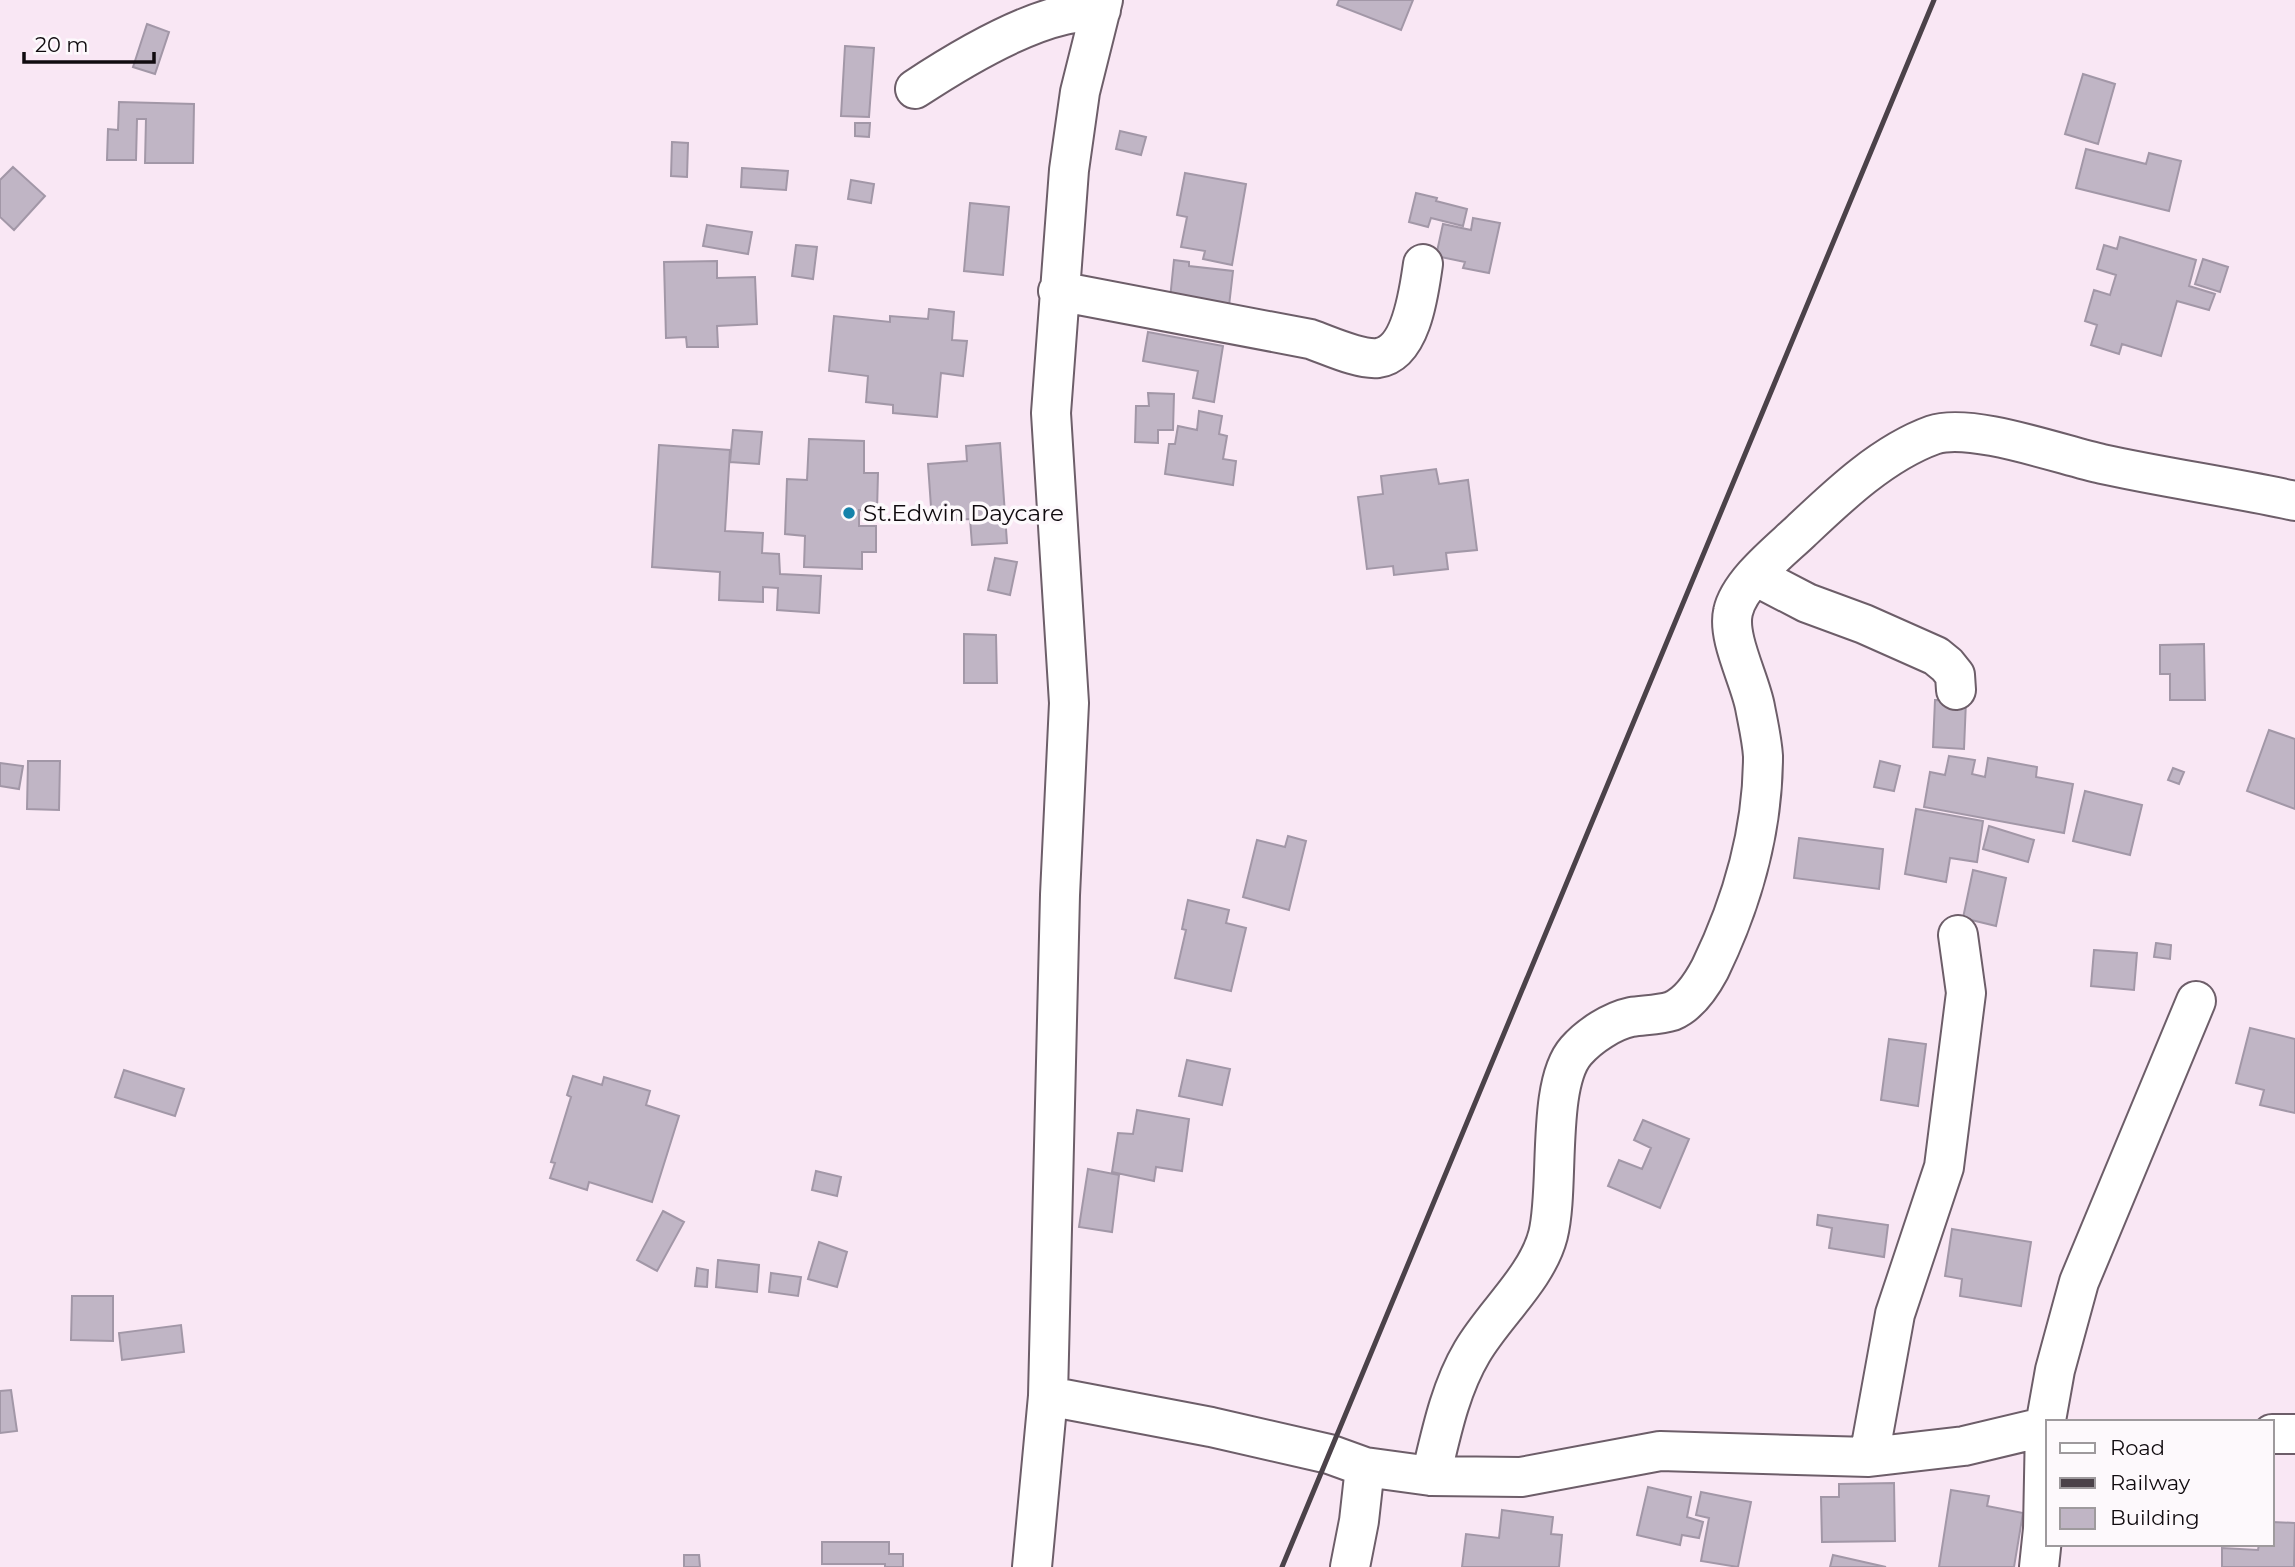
<svg xmlns="http://www.w3.org/2000/svg" width="2295" height="1567" viewBox="0 0 2295 1567" font-family="Montserrat,sans-serif">
  <style>
    .building { fill: #c0b5c5; stroke: #a297a7; stroke-width: 2 }
    .lines { fill: none; stroke-linecap: round; stroke-linejoin: round }
    .street-casing { stroke: #6d5e69; stroke-width: 42 }
    .street { stroke: #fff; stroke-width: 38 }
    .rail { stroke: #4b4249; stroke-width: 5 }
    .poi-dot { fill: #1582aa; stroke: #fdf9fc; stroke-width: 2.5 }
    .labels { text-anchor: middle; dominant-baseline: central; stroke-width: 7; stroke-linejoin: round; paint-order: stroke }
    .poi-label { font-size: 23px; fill: #100b0f; stroke: #fdf9fc; text-anchor: start }
  </style>
  <rect width="100%" height="100%" fill="#f9e7f4"/>
  <!-- building -->
  <path class="building" d="M1339,0h74l-12,30 -64,-25z
    M147,24l22,8 -14,42 -22,-7z
    M845,46l29,2 -5,69 -28,-1z
    M2083,74l32,10 -17,60 -33,-10z
    M119,102l75,2 -1,59h-48l1,-44h-9l-1,41h-29l1,-31 10,1z
    M855,123h15l-1,14 -14,-1z
    M1120,131l26,6 -5,18 -25,-6z
    M672,142l16,1 -1,34 -16,-1z
    M2086,149l60,15 3,-11 32,8 -12,50 -93,-23z
    M13,167l32,29 -31,34 -14,-13v-37z
    M742,168l46,3 -2,19 -45,-3z
    M1185,173l61,11 -14,81 -29,-6 2,-8 -24,-4 6,-30 -10,-2z
    M851,180l23,4 -3,19 -23,-4z
    M1416,193l21,5 -1,3 31,8 -4,17 -32,-8 -3,9 -19,-5z
    M970,203l39,4 -6,68 -39,-4z
    M1473,218l27,5 -11,50 -26,-5 2,-6 -29,-6 7,-32 28,6z
    M707,225l45,7 -4,22 -45,-8z
    M2120,237l76,23 -7,26 26,8 -6,16 -32,-9 -16,55 -39,-12 -3,10 -28,-9 6,-20 -12,-4 9,-31 16,5 6,-20 -19,-6 7,-24 13,4z
    M796,245l21,2 -4,32 -21,-3z
    M2203,259l25,8 -8,25 -25,-8z
    M1174,260l15,2v4l44,5 -4,35 -59,-7z
    M717,261v17l38,-1 2,47 -40,2 1,21h-31l-1,-10 -20,1 -2,-76z
    M929,309l25,3 -2,28 15,1 -4,35 -22,-3 -4,44 -44,-4v-8l-27,-3 2,-26 -39,-5 5,-55 56,6v-6l38,3z
    M1148,332l75,14 -9,56 -21,-4 5,-27 -55,-10z
    M1148,393l26,1 -1,36h-15v13l-23,-1 1,-36h13z
    M1199,411l23,5 -3,18 8,2 -4,23 13,2 -3,24 -68,-11 4,-30h6l3,-18 19,4z
    M733,430l29,2 -3,32 -29,-2z
    M809,439l55,2v32h14l-1,38 -18,-1v16h17v26h-14v17l-58,-2 1,-31 -20,-2 2,-55 20,1z
    M1000,443l7,100 -35,2 -2,-26 -38,2 -4,-57 39,-3 -1,-15z
    M659,445l71,5 -5,81 38,2 -1,20 17,1 1,20 41,2 -2,37 -42,-3 1,-22 -15,-1v15l-44,-2 1,-28 -68,-5z
    M1436,469l3,15 29,-4 9,70 -31,3 2,16 -54,6 -1,-9 -26,3 -9,-72 25,-3 -2,-18z
    M995,558l22,4 -7,33 -22,-5z
    M964,634l32,1 1,48h-33z
    M2204,644l1,56h-35v-26h-10v-29z
    M1935,700l31,1 -2,48 -31,-2z
    M2269,730l26,9v70l-48,-18z
    M1949,756l26,4 -3,14 13,3 3,-19 49,9 -1,10 37,7 -9,49 -140,-26 6,-35 15,3z
    M28,761h32l-1,49 -32,-1z
    M1880,761l20,5 -6,25 -20,-4z
    M0,763l23,3 -4,23 -19,-3z
    M2173,768l11,4 -5,12 -11,-4z
    M2085,791l57,14 -12,50 -57,-14z
    M1916,809l67,12 -6,41 -27,-4 -4,24 -41,-8z
    M1989,826l45,14 -6,22 -45,-13z
    M1288,836l18,5 -17,69 -46,-13 14,-57 28,7z
    M1799,838l84,11 -4,40 -85,-11z
    M1973,870l33,8 -10,48 -33,-8z
    M1188,900l41,10 -3,13 20,5 -15,63 -56,-13 11,-48 -4,-1z
    M2156,943l15,2 -1,14 -16,-2z
    M2094,950l43,3 -3,37 -43,-4z
    M2250,1028l45,11v74l-35,-8 4,-15 -28,-7z
    M1889,1039l37,5 -8,62 -37,-6z
    M1187,1060l43,9 -8,36 -43,-9z
    M124,1070l60,19 -9,27 -60,-19z
    M573,1076l29,9 2,-8 46,14 -4,14 33,11 -27,86 -63,-20 -2,8 -37,-12 5,-15 -4,-1 20,-65 -4,-2z
    M1137,1110l52,9 -7,52 -26,-4 -2,14 -42,-9 6,-39 15,1z
    M1643,1120l46,19 -29,69 -52,-22 11,-26 23,9 9,-21 -17,-8z
    M1088,1169l31,6 -7,57 -33,-5z
    M816,1171l25,6 -4,19 -25,-6z
    M663,1211l21,11 -27,49 -20,-11z
    M1818,1215l70,10 -4,32 -55,-9 3,-20 -15,-3z
    M1952,1229l79,13 -10,64 -61,-10 2,-17 -17,-3z
    M819,1242l28,10 -10,35 -29,-8z
    M718,1260l41,5 -2,27 -41,-5z
    M697,1268l11,2 -1,17 -12,-1z
    M771,1273l30,4 -3,19 -29,-4z
    M72,1296h41v45l-42,-1z
    M181,1325l3,27 -62,8 -3,-27z
    M11,1390l6,41 -17,2v-42z
    M1894,1483l1,58 -73,1 -1,-45h18v-13z
    M1648,1487l43,10 -4,20 16,5 -4,16 -17,-3 -2,10 -43,-10z
    M1951,1490l38,6 -2,10 36,7 -9,54h-75z
    M1701,1492l50,10 -13,65 -37,-6 8,-43 -13,-3z
    M1502,1510l51,7 -2,17 11,1 -3,32h-97l4,-33 33,4z
    M2272,1522l23,1 -1,44h-72v-19l36,2 1,-6h13z
    M822,1542h67v12h14v13h-18v-3h-63z
    M684,1555h15l1,12h-16z
    M1833,1555l53,12h-56z"/>
  <g class="lines">
    <!-- street casing -->
    <g class="street-casing">
      <path id="street" d="M915,89c41,-27 101,-63 149,-74 12,-3 25,-3 37,-5
        M1058,291l252,48c18,6 49,21 68,19 34,-5 41,-67 45,-94
        M1755,576l52,27 57,21 72,32 11,9 8,10 1,15
        M1048,1396l163,31 118,27 36,13 66,9 90,1 139,-26 209,6 95,-11 84,-20
        M2272,1434h23
        M1869,1457l26,-143 49,-147 22,-174 -8,-58
        M1431,1476c10,-42 19,-87 41,-124 22,-38 65,-74 76,-117 12,-47 -2,-150 28,-184 13,-15 36,-30 55,-34 13,-2 29,-2 41,-6 17,-7 30,-27 38,-42 32,-66 53,-140 53,-213 -1,-16 -5,-33 -8,-49 -5,-27 -28,-69 -22,-95 6,-29 47,-61 68,-81 38,-36 82,-78 132,-96 38,-13 128,20 169,29 64,14 129,23 193,37
        M1032,1567l16,-171 12,-501 9,-192 -18,-290 18,-243 11,-78 23,-92
        M1350,1567l9,-46 6,-54
        M2039,1567l4,-38 2,-103 10,-56 24,-88 117,-281"/>
    </g>
    <!-- street -->
    <use href="#street" class="street"/>
    <!-- rail -->
    <path class="rail" d="M1282,1567l652,-1567"/>
  </g>
  <!-- markers -->
  <circle class="poi-dot" cx="849" cy="513" r="7"/>
  <g class="labels">
    <!-- poi labels -->
    <g class="poi-label">
      <text x="863" y="513">St.Edwin Daycare</text>
    </g>
  </g>
  <!-- legend -->
  <rect x="2046" y="1420" width="228" height="126" fill="#fdf9fc" stroke="#9e9a9d" stroke-width="2"/>
  <rect x="2060" y="1443" width="35" height="10" fill="#ffffff" stroke="#9e9a9d" stroke-width="2"/>
  <text x="2110" y="1455" font-size="21" fill="#100b0f">Road</text>
  <rect x="2060" y="1478" width="35" height="10" fill="#4b4249" stroke="#9e9a9d" stroke-width="2"/>
  <text x="2110" y="1490" font-size="21" fill="#100b0f">Railway</text>
  <rect x="2060" y="1508" width="35" height="21" fill="#c0b5c5" stroke="#9e9a9d" stroke-width="2"/>
  <text x="2110" y="1525" font-size="21" fill="#100b0f">Building</text>
  <!-- scale -->
  <path d="M24 52v10h130v-10" fill="none" stroke="#100b0f" stroke-width="3.5"/>
  <text x="35" y="52" font-size="21" fill="#100b0f" stroke="#fdf9fc" stroke-width="5" paint-order="stroke">20 m</text>
</svg>
